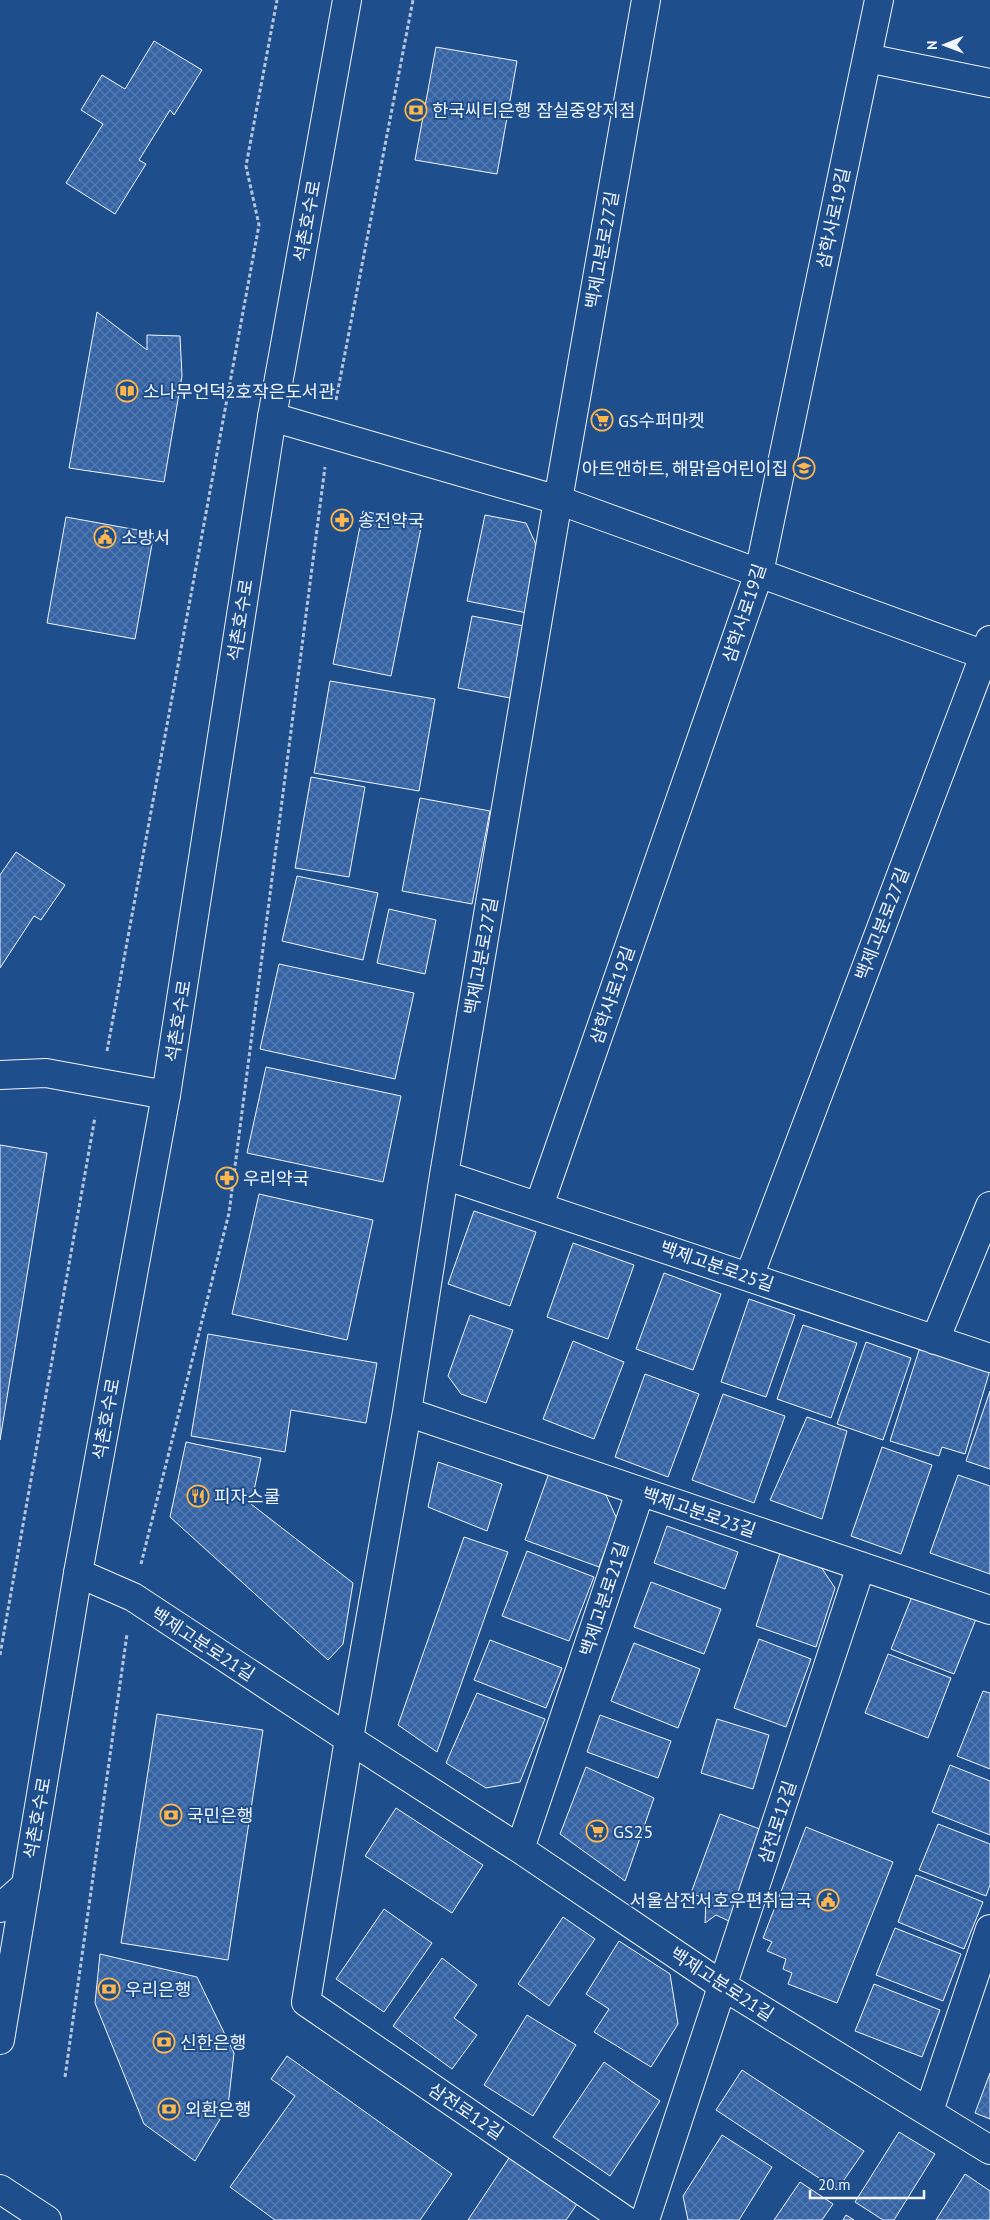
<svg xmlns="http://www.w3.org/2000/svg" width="990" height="2220" viewBox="0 0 990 2220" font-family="'PT Sans','Noto Sans KR',sans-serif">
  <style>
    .building { fill: url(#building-cross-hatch); stroke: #f2f6ff }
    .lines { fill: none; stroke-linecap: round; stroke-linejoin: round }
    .minor-casing { stroke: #f2f6ff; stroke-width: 30 }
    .tertiary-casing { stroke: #f2f6ff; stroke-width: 30 }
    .secondary-casing { stroke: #f2f6ff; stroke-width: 30 }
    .path { stroke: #b3c4dc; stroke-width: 3; stroke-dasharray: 4 2.5; stroke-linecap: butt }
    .minor { stroke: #1f4e8c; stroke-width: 28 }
    .tertiary { stroke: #1f4e8c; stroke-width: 28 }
    .secondary { stroke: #1f4e8c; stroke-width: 28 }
    .labels { text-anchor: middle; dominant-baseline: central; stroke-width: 4; stroke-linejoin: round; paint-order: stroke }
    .poi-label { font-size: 18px; fill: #f2f6ff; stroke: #1f4e8c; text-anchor: start }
    .street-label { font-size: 18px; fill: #f2f6ff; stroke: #1f4e8c }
  </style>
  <defs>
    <pattern id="building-cross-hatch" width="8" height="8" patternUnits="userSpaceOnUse" patternTransform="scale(1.25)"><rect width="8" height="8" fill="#3563a3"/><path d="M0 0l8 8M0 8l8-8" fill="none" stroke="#537ab1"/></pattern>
  </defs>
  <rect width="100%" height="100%" fill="#1f4e8c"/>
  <!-- building -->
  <path class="building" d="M154,41l48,29 -28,45 -4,-5 -31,50 7,4 -31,50 -49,-31 37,-59 -22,-14 21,-35 23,14z
    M436,47l81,14 -20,113 -82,-14z
    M97,312l50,38v-15l33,1 2,40 -18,106 -95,-14z
    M363,511l59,12 -31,153 -58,-12z
    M485,515l41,8 13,28 -12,62 -60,-12z
    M66,517l88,16 -19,106 -88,-16z
    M472,616l52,10 -14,72 -52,-10z
    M330,681l105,18 -16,92 -105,-18z
    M311,777l54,10 -16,90 -54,-9z
    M420,798l70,13 -18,93 -70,-13z
    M16,852l49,33 -24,35 -7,-4 -34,52v-93z
    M297,876l81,17 -15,67 -81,-19z
    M389,909l47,11 -11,54 -48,-11z
    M279,964l135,29 -19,86 -135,-30z
    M266,1067l135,29 -18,86 -136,-29z
    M0,1145l47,8 -47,287z
    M259,1194l114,26 -26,120 -115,-26z
    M474,1211l62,21 -26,74 -62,-22z
    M573,1243l61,22 -26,74 -61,-22z
    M664,1273l57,21 -28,76 -57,-21z
    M749,1299l46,16 -29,82 -45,-15z
    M470,1315l43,15 -27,73 -25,-9 -13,-18z
    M803,1325l54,18 -26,75 -54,-19z
    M208,1334l169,29 -11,60 -75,-13 -6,42 -94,-16z
    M573,1341l51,21 -30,77 -51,-20z
    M866,1342l45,16 -28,82 -46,-16z
    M921,1344l69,26 -25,84 -23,-7 -3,9 -49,-15z
    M645,1374l54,20 -31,83 -53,-20z
    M990,1391v78l-24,-8z
    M723,1394l62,22 -31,87 -62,-23z
    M807,1417l40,14 -25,88 -52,-19z
    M186,1442l75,16 -10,46 102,79 -10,61 -15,16 -158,-143z
    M882,1447l50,18 -31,89 -50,-18z
    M438,1462l64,22 -15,47 -59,-24z
    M549,1473l56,20 12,26 -18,48 -74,-27z
    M958,1475l32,11v88l-60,-21z
    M667,1526l71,26 -13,37 -71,-26z
    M464,1537l44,15 -71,200 -39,-27z
    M527,1551l67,26 -25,64 -67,-25z
    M780,1553l41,14 14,21 -19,59 -60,-21z
    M651,1582l70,27 -17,45 -70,-27z
    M915,1589l63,25 -24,60 -63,-25z
    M759,1639l52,20 -25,68 -52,-19z
    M490,1640l72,28 -16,40 -72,-28z
    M634,1643l66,26 -22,59 -67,-27z
    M888,1654l63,24 -23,60 -63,-25z
    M983,1691l7,2v76l-33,-13z
    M477,1693l68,26 -25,63 -34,6 -40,-25z
    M157,1714l106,16 -35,230 -107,-17z
    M600,1715l71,26 -13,37 -71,-26z
    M717,1719l52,16 -16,54 -52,-16z
    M950,1765l40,16v54l-58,-23z
    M586,1767l68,31 -29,83 -65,-47z
    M396,1808l87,57 -31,48 -87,-57z
    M720,1814l45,17 -34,91 -15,-7 -11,8 1,-24 -15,-6z
    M938,1824l52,20v41l-4,11 -67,-26z
    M806,1827l87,35 -56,141 -49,-19 4,-11 -9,-4 3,-10 -19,-8 5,-9 -9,-4z
    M916,1875l67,27 -19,47 -66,-27z
    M384,1909l48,34 -48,69 -48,-33z
    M563,1917l32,22 -46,67 -31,-22z
    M895,1928l66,26 -18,47 -67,-26z
    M619,1941l51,33 8,50 -27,43 -57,-35 15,-23 -23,-15z
    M100,1954l97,23 37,76 -6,53 -33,55 -51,-37 -49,-121z
    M442,1958l35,27 -23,33 23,17 -25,34 -59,-43z
    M874,1984l66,26 -18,47 -67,-26z
    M527,2015l49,30 -43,71 -49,-31z
    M287,2056l165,118 -32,46h-145l-45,-33 65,-91 -24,-17z
    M604,2062l56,39 -50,75 -57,-39z
    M742,2070l122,81 -27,39 -121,-80z
    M990,2073v46l-15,-6z
    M899,2132l36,22 -41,66h-11l-28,-18z
    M722,2135l50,32 -33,53h-51l-5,-24z
    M509,2158l68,46 -11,16h-98z
    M965,2174l25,17v29h-54z
    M800,2182l33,22 -11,16h-48z
    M846,2215l8,5h-11z"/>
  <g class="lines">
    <!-- minor casing -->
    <g class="minor-casing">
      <path id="minor" d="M867,58l123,25
        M272,417l286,83 432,157
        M0,1075l46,-2 120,22
        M444,1175l546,183
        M539,1206l220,-633 120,-573
        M749,1277l241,-637
        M935,1340l55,-134
        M407,1412l583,198
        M78,1573l55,24 216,142 171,110 203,137 267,164
        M520,1849l120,-357
        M929,2111l61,-182
        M625,2220l-319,-218 43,-263 58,-327 37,-237 114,-675 88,-500
        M645,2220l216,-654"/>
    </g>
    <!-- tertiary casing -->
    <g class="tertiary-casing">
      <path id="tertiary" d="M0,2040l78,-467 88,-478 106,-678 75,-417"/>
    </g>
    <!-- secondary casing -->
    <g class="secondary-casing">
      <path id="secondary" d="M0,1908l26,-23
        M0,2189l47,31"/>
    </g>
    <!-- path -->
    <path class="path" d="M336,400l77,-400
      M107,1051l152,-826 -13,-59 31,-166
      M141,1564l88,-351 96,-746
      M0,1655l95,-538
      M65,2077l62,-443"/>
    <!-- minor -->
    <use href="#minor" class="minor"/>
    <!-- tertiary -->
    <use href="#tertiary" class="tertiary"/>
    <!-- secondary -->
    <use href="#secondary" class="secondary"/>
  </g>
  <!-- icons -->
  <defs>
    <g id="bank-ring" transform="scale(1.125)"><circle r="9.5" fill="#1f4e8c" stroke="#ffb74d" stroke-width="1.5"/><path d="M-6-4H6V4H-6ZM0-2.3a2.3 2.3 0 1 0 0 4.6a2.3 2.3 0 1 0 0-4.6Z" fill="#ffb74d"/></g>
    <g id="library-ring" transform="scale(1.125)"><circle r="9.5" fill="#1f4e8c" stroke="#ffb74d" stroke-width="1.5"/><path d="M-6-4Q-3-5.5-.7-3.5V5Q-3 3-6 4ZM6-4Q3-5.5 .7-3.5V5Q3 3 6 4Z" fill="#ffb74d"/></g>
    <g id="supermarket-ring" transform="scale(1.125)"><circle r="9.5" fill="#1f4e8c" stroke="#ffb74d" stroke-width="1.5"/><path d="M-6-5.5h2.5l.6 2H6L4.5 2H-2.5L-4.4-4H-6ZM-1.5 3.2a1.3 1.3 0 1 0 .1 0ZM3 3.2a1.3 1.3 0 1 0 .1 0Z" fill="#ffb74d"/></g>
    <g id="school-ring" transform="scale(1.125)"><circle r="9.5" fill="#1f4e8c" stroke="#ffb74d" stroke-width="1.5"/><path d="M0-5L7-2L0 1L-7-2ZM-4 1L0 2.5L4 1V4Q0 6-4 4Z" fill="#ffb74d"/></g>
    <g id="pharmacy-ring" transform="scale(1.125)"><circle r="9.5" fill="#1f4e8c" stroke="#ffb74d" stroke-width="1.5"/><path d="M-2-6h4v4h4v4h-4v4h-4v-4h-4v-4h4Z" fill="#ffb74d"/></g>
    <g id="civic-ring" transform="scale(1.125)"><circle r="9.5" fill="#1f4e8c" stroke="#ffb74d" stroke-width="1.5"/><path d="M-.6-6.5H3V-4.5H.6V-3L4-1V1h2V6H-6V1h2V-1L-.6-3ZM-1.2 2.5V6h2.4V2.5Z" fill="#ffb74d"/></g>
    <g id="restaurant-ring" transform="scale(1.125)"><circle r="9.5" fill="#1f4e8c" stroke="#ffb74d" stroke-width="1.5"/><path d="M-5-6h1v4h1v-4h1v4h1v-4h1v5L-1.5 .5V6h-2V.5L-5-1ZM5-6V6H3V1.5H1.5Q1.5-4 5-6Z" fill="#ffb74d"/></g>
  </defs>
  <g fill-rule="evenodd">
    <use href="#bank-ring" x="416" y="110"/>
    <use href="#library-ring" x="127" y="391"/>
    <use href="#supermarket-ring" x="602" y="420"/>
    <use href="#school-ring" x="804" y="468"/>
    <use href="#pharmacy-ring" x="342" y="520"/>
    <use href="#civic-ring" x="105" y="537"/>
    <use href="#pharmacy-ring" x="227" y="1178"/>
    <use href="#restaurant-ring" x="198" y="1496"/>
    <use href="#bank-ring" x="171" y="1815"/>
    <use href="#supermarket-ring" x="597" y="1831"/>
    <use href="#civic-ring" x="828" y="1900"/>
    <use href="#bank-ring" x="109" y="1989"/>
    <use href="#bank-ring" x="164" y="2042"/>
    <use href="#bank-ring" x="169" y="2109"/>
  </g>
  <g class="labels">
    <!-- poi labels -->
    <g class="poi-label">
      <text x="432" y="110">한국씨티은행 잠실중앙지점</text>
      <text x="143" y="391">소나무언덕2호작은도서관</text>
      <text x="618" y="420">GS수퍼마켓</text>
      <text x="788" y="468" text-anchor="end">아트앤하트, 해맑음어린이집</text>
      <text x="358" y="520">송전약국</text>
      <text x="121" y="537">소방서</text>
      <text x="243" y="1178">우리약국</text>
      <text x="214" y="1496">피자스쿨</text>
      <text x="187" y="1815">국민은행</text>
      <text x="613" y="1831">GS25</text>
      <text x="812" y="1900" text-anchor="end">서울삼전서호우편취급국</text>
      <text x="125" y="1989">우리은행</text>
      <text x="180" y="2042">신한은행</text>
      <text x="185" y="2109">외환은행</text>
    </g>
    <!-- street labels -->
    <g class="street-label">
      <text transform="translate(833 218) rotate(-78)">삼학사로19길</text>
      <text transform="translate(307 221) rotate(-80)">석촌호수로</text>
      <text transform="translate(602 250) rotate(-80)">백제고분로27길</text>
      <text transform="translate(744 613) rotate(-72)">삼학사로19길</text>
      <text transform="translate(240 620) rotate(-81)">석촌호수로</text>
      <text transform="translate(882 924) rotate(-69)">백제고분로27길</text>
      <text transform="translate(481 956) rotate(-80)">백제고분로27길</text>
      <text transform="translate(612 995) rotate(-71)">삼학사로19길</text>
      <text transform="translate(178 1021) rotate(-81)">석촌호수로</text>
      <text transform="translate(717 1266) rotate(19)">백제고분로25길</text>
      <text transform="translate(106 1419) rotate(-80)">석촌호수로</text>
      <text transform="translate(699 1512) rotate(19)">백제고분로23길</text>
      <text transform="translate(604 1599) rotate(-72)">백제고분로21길</text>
      <text transform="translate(203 1644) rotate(33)">백제고분로21길</text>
      <text transform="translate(37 1818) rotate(-80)">석촌호수로</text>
      <text transform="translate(777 1822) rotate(-72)">삼전로12길</text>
      <text transform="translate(722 1984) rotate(33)">백제고분로21길</text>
      <text transform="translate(466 2111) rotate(34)">삼전로12길</text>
    </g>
  </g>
  <!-- north arrow -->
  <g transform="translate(945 45) rotate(269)" stroke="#1f4e8c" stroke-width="4" paint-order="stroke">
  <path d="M0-4L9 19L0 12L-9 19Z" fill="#f2f6ff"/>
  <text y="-8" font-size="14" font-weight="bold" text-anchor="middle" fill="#f2f6ff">N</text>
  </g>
  <!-- scale -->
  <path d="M810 2190v8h114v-8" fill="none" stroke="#f2f6ff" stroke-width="2.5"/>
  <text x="818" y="2190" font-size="15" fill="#f2f6ff" stroke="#1f4e8c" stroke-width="4" paint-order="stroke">20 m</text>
</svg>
